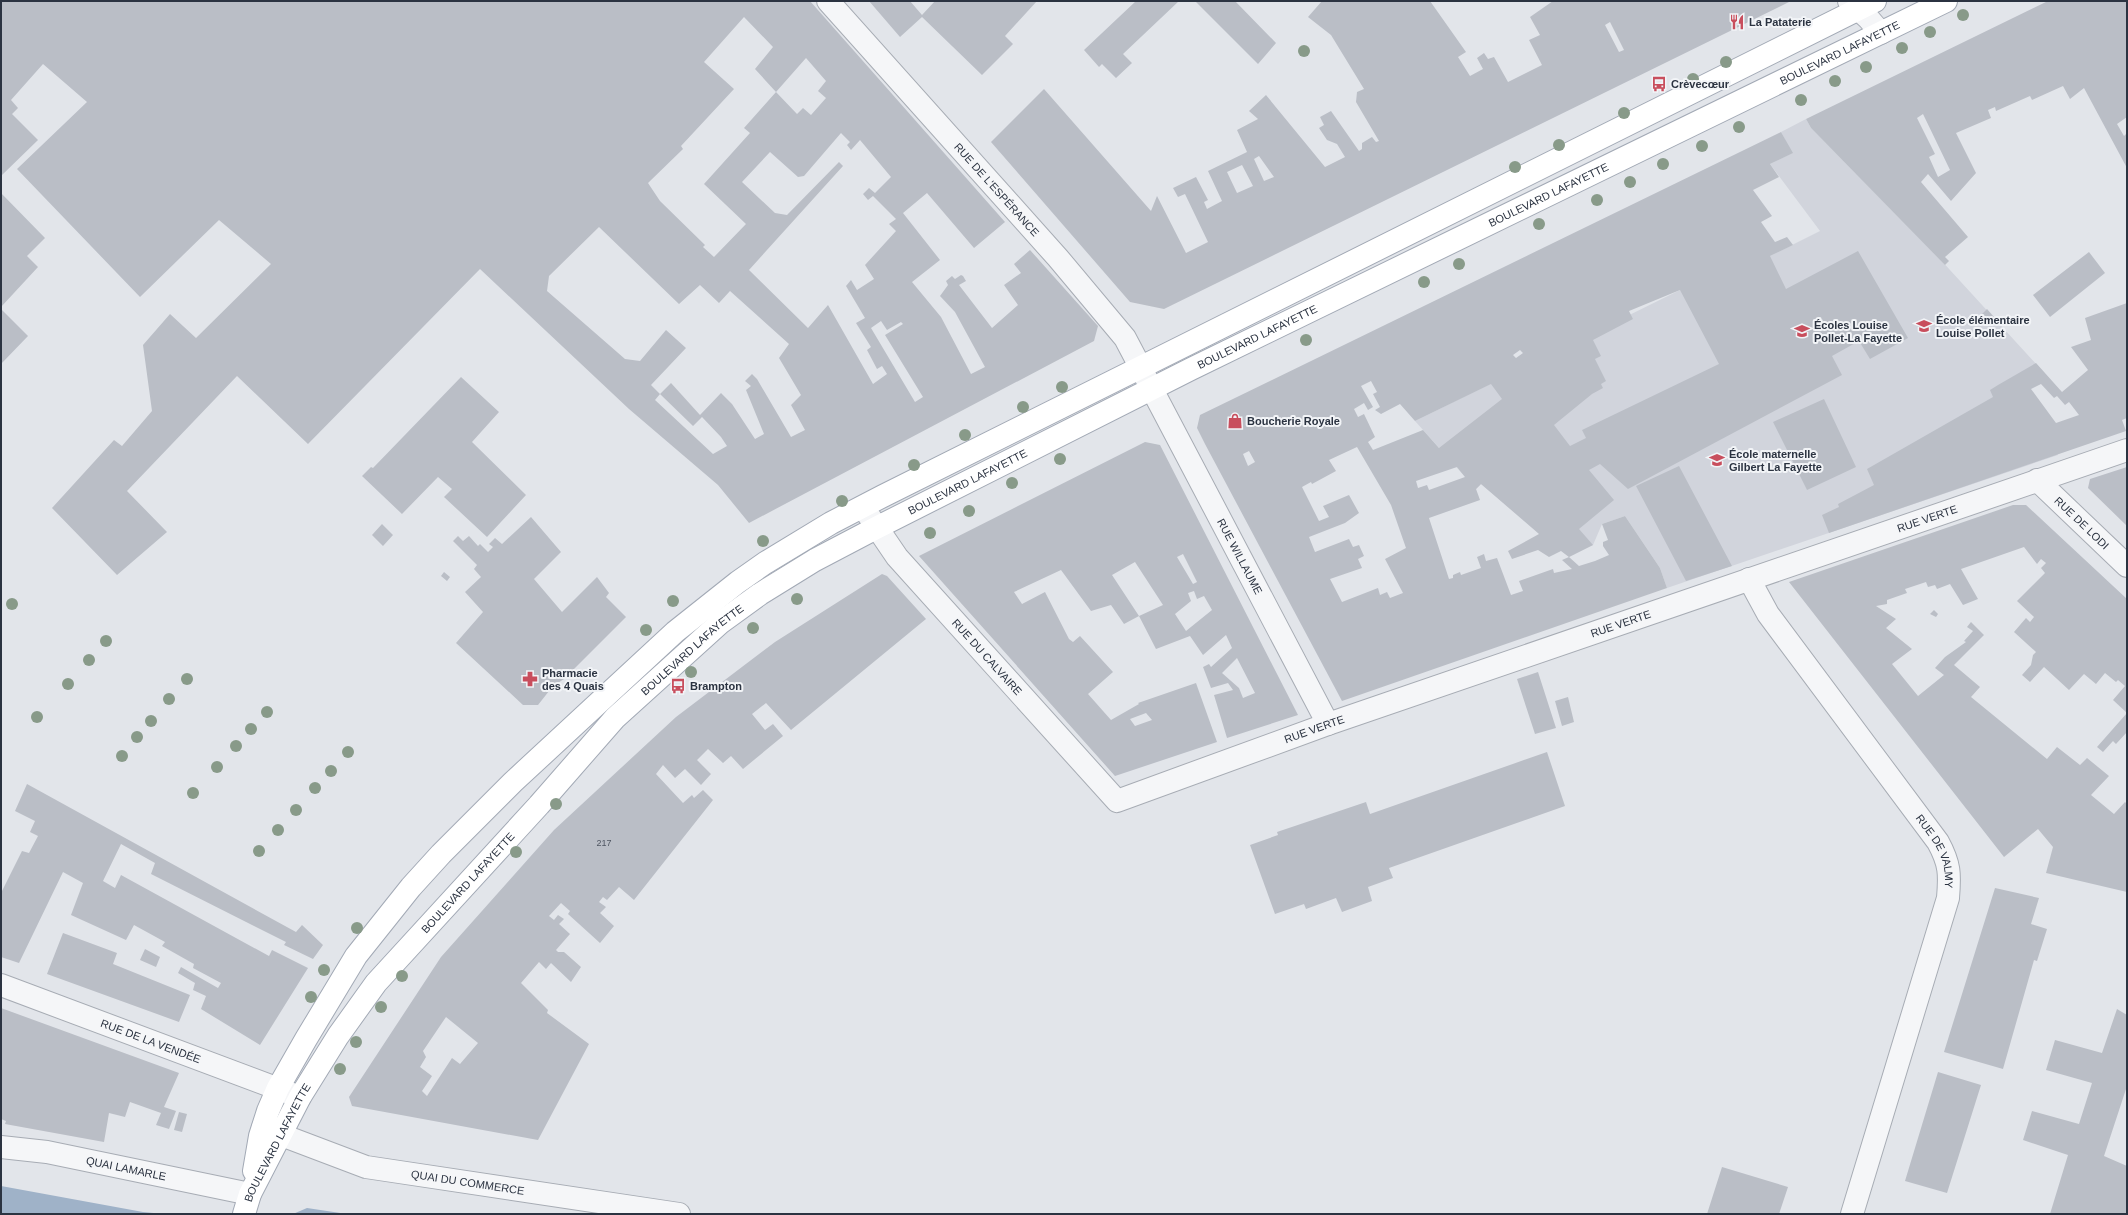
<svg xmlns="http://www.w3.org/2000/svg" width="2128" height="1215" viewBox="0 0 2128 1215" font-family="Arial,sans-serif">
  <style>
    .built { fill: #d1d4dc }
    .water { fill: #9fb2c8 }
    .building { fill: #babec6; fill-rule: evenodd }
    .lines { fill: none; stroke-linecap: round; stroke-linejoin: round }
    .minor-casing { stroke: #a7acb4; stroke-width: 24 }
    .major-casing { stroke: #a2a9b5; stroke-width: 24 }
    .minor { stroke: #f5f6f8; stroke-width: 22 }
    .major { stroke: #fff; stroke-width: 22 }
    .tree { fill: #889a89 }
    .labels { text-anchor: middle; dominant-baseline: central; stroke-width: 4; stroke-linejoin: round; paint-order: stroke }
    .number-label { font-size: 9px; fill: #4f5662 }
    .poi-label { font-size: 11px; font-weight: bold; fill: #2b3341; stroke: #f2f4f7; text-anchor: start }
    .street-label { font-size: 11px; fill: #2b3341; stroke: #f2f4f7 }
  </style>
  <rect width="100%" height="100%" fill="#e2e5ea"/>
  <!-- built -->
  <path class="built" d="M1806,119l5,9 128,130 110,120 -31,18 28,26 12,33 -391,133 -7,-20 -35,-52 -23,8 -9,21 -24,12 -88,-73 -5,5 -61,-68 265,-131 90,-34 50,-25 -50,-67 22,-11 -11,-21z"/>
  <!-- water -->
  <path class="water" d="M1,1186l142,26 21,2h-163z
    M307,1208l40,6h-54z"/>
  <!-- building -->
  <path class="building" d="M1,1h809l195,221 -31,26 -47,-55 -24,20 37,47 -28,22 29,35 30,57 14,-7 -30,-55 -15,-16 8,-11 -2,-4 6,-5 3,3 6,-4 2,1 3,5 -7,4 33,43 26,-23 -14,-20 17,-12 -7,-9 16,-14 68,76 -4,15 -345,182 -31,-38 -89,-76 -149,-140 -172,175 -71,-68 -110,115 40,41 -50,43 -65,-67 62,-68 8,6 30,-35 -9,-66 27,-31 26,24 75,-74 -52,-44 -79,77 -123,-128 70,-67 -44,-38 -32,36 7,8 -6,6 26,26 -37,36zM744,17l29,30 -18,22 21,23 -32,36 6,5 -46,51 42,40 -32,33 -11,-10 2,-2 -45,-44 -12,-18 35,-34 -2,-3 53,-57 -30,-27zM806,58l20,23 -8,10 8,7 -15,17 -8,-7 -6,6 -21,-22zM841,133l9,9 -3,3 4,5 9,-10 31,37 -16,16 -6,-5 -6,6 5,6 5,-4 23,23 -7,5 7,7 -31,34 9,14 -17,11 -6,-10 -5,6 19,32 -9,5 15,24 -4,3 10,19 5,-3 5,8 -14,10 -45,-79 -20,23 -59,-58 94,-104 -4,-4 -52,53 -12,-2 -33,-31 28,-30 28,25 6,-1zM599,227l80,77 21,-19 19,18 11,-12 59,53 -10,14 22,37 -10,10 14,25 -14,7 -34,-58 -5,-5 -7,7 6,5 -5,4 18,44 -9,5 -23,-35 -11,-11 -21,22 -29,-32 -11,11 33,32 9,-9 19,20 6,9 -14,8 -58,-54 5,-6 -9,-9 35,-37 -20,-18 -26,31 -15,-2 -78,-68 2,-15zM881,321l6,9 14,-8 2,2 -18,11 38,62 -8,5 -44,-74z
    M869,1h41l12,14 13,-14h102l-32,35 8,8 -31,31 -60,-58 -22,20z
    M1136,1h43l-56,53 9,9 -16,15 -14,-14 -3,3 -15,-17z
    M1195,1h40l41,42 -18,21z
    M1322,1h108l36,51 -8,5 12,19 13,-7 -6,-11 7,-5 4,6 6,-2 14,25 34,-17 -13,-25 11,-5 -10,-18 23,-16h238l-627,308 -34,-7 -139,-160 53,-53 107,122 6,-15 29,57 22,-11 -23,-48 -7,3 -5,-9 23,-11 12,23 -4,2 3,7 15,-8 -14,-30 39,-19 -10,-22 21,-11 -9,-8 17,-16 59,72 20,-10 -8,-13 -10,-4 -8,-12 5,-3 -4,-8 11,-6 28,40 3,-2v-6l10,-6 4,5 3,-1 -23,-39 1,-10 7,-3 -33,-54 -23,-18zM1610,22l14,28 -5,2 -14,-27zM1259,156l15,21 -10,4 -10,-22zM1242,165l11,21 -16,7 -10,-21z
    M2048,1h79v116l-10,7 7,12 3,-3v35l-43,-80 -14,11 -7,-13 -31,14 -2,-4 -34,15 -1,-4 -7,3 3,8 -35,15 20,40 -25,28 -23,-27 -7,8 47,55 -23,20 4,4 -4,4 -134,-137 -5,-9zM1923,114l27,56 -12,7 -9,-20 6,-3 -18,-36z
    M1781,132l12,21 -23,11 9,13 -26,13 19,26 -11,6 14,20 12,-5 6,8 -23,11 16,33 72,-38 50,87 -38,21 -11,-18 -27,15 10,19 -214,114 -28,-25 -11,6 25,30 -35,29 14,16 -24,12 -8,-6 -12,6 -11,-7 -26,9 -4,-8 31,-17 -58,-50 -5,5 4,11 -51,18 20,61 4,-1v-3l7,-3 1,3 20,-7 -4,-11 7,-3 2,7 11,-3 14,37 12,-4 -4,-10 34,-12 1,4 18,-4 -10,-9 7,-3 10,9 16,-5 14,-6 -6,-9v-4l5,-2 -6,-16 23,-8 35,52 7,20 -325,113 -137,-257 -8,-16 3,-13zM1680,290l39,74 -137,66 4,8 -16,8 -16,-21 38,-31 11,-6 -2,-4 5,-3 -11,-22 6,-3 -8,-16 40,-21 -4,-8zM1520,350l3,3 -7,5 -3,-3zM1371,381l6,11 -4,2 7,13 -5,3 6,4 19,-10 15,17 76,-37 11,15 -63,49 -16,-18 -50,20 -5,-8 7,-5 -11,-23 -6,3 -4,-8 10,-6 4,7 5,-3 -12,-21zM1357,447l34,58 15,43 -21,11 18,34 -13,5 -3,-6 -7,3 -2,-7 -36,14 -12,-23 32,-11 -4,-9 6,-3 -5,-11 -6,2 -4,-8 -34,13 -6,-15 36,-14 14,-10 -10,-18 -26,11 6,11 -10,4 -17,-34 9,-5 1,2 24,-13 -7,-11zM1249,451l6,11 -7,4 -5,-12zM1457,467l8,10 -36,13 -2,-5 -9,3 -2,-7z
    M1,193l44,45 -18,18 11,11 -37,40z
    M2089,252l16,21 -55,44 -17,-22z
    M2127,303v115l-5,2 4,11 -297,102 -7,-18 17,-8 -1,-3 36,-19 -7,-16 126,-72 -3,-7 8,-5 38,-22 26,29 26,-22 -17,-23 20,-7 -6,-22zM2041,384l13,14 3,-2 8,9 4,-3 10,13 -23,8 -25,-34z
    M1,309l27,27 -27,28z
    M1987,309l7,8 -7,6 -7,-7z
    M461,377l38,35 -27,30 54,53 -39,42 -43,-40 8,-8 -14,-12 -36,37 -40,-38 9,-9 2,1z
    M1824,399l32,68 -49,23 -34,-68z
    M1145,442l15,3 138,270 -71,23 -13,-43 19,-5 -5,-7 -17,5 -8,-21 6,-3 2,3 21,-19 -6,-13 -23,20 -13,-19 -34,13 -17,-33 -15,8 -13,-19 -20,6 -30,-41 -47,22 8,12 23,-12 24,47 4,3 7,-6 33,36 -25,22 23,26 28,-16 -1,-1 58,-20 21,59 -102,34 -196,-220zM1183,554l14,28 -4,2 -16,-27zM1135,562l28,43 -24,11 -27,-41zM1194,591l3,8 7,-3 8,14 -26,21 -11,-17 16,-13 -3,-8zM1237,658l18,35 -12,5 -4,-10 -17,-15zM1146,713l6,7 -17,6 -5,-7z
    M1679,466l53,100 -46,15 -50,-95z
    M2127,467v59l-39,-38 2,-9z
    M2013,505h13l101,94v114l-14,-13 12,-14 -7,-6 -2,2 -11,-9 -9,11 -12,-10 -15,16 -25,-23 -14,15 -8,-7 9,-10 2,-10 3,-3 -22,-20 12,-14 4,4 4,-5 -17,-16 28,-28 -4,-5 5,-5 -5,-4 -4,5 -13,-17 -63,22 17,30 -15,6 -13,-21 -13,5 -2,-4 -7,2 -2,-5 -21,7 2,4 -20,7v4l-11,2 20,13 -10,9 26,21 -20,15 26,32 26,-21 -9,-7 10,-11 21,-15 -2,-1 9,-10 -6,-4 4,-5 13,13 -30,30 26,22 -9,10 76,62 10,-12 23,18 7,-7 22,18 -18,19 23,19 11,-12 2,2v88l-81,-19 7,-26 -15,-18 -34,28 -215,-275z
    M531,517l30,35 -27,27 28,33 35,-35 12,16 -3,4 20,20 -62,62 -11,7 -15,19h-15l-67,-62 27,-31 -18,-20 16,-15 -7,-8 3,-4 -24,-24 5,-5 5,5 6,-5 9,10 2,-2 8,8 5,-5 -4,-3 6,-6 7,6z
    M382,524l11,11 -10,11 -11,-11z
    M444,572l6,5 -3,4 -6,-5z
    M882,574l5,2 39,43 -135,111 -25,-27 -14,11 13,16 8,-6 10,12 -40,33 -12,-13 -8,7 -15,-14 -11,11 14,14 -10,11 -16,-16 -10,9 -12,-13 -7,9 27,29 9,-8 2,3 9,-8 10,10 -79,100 -15,-13 -12,13 -4,-3 -4,5 7,5 -6,6 14,13 -14,17 -32,-29 2,-3 -9,-8 -12,13 5,4 4,-5 6,4 -5,5 11,10 -14,16 2,2h6l17,15 -10,15 -20,-19 -5,6 -7,-7 -18,21 27,27 -1,3 42,31 -51,96 -186,-34 -3,-9 92,-140 113,-127 122,-113 99,-75zM446,1017l32,26 -18,21 -8,-6 -25,38 -5,-5 10,-15 -12,-9 6,-10 -3,-6z
    M1934,610l4,4 -2,3 -6,-3z
    M1538,672l18,56 -21,6 -18,-55z
    M1568,697l6,25 -12,4 -7,-25z
    M2127,713v19l-11,12 -3,-3 -10,11 -6,-5z
    M1547,752l18,54 -176,62 4,10 -25,9 4,14 -30,11 -6,-14 -30,11 -2,-5 -29,10 -25,-69 28,-10 -1,-3 89,-30 4,12z
    M27,784l269,148 6,-7 21,20 -10,14 -29,-14 2,-3 -135,-68 4,-11 -34,-19 -18,37 12,7 6,-13 148,81 3,-6 36,18 -48,77 -59,-36 5,-13 -13,-6 2,-7 -17,-10 3,-6 37,21 3,-5 -28,-15 1,-4 -32,-18 3,-4 -31,-17 -8,15 -55,-25 12,-32 -20,-11 -44,91 -18,-6v-64l21,-42 7,2 9,-17 -8,-4 5,-11 -20,-10z
    M1995,888l44,10 -8,26 16,5 -10,32 -3,-1 -31,109 -59,-17z
    M63,933l54,20 -4,11 77,31 -11,27 -132,-48z
    M145,949l15,8 -4,10 -16,-7z
    M1,1008l178,65 -15,34 12,4 -7,18 -13,-4 5,-12 -31,-11 -5,15 -16,-4 -5,29 -99,-18 1,-3 -5,-2z
    M2117,1009l10,6v71l-23,70 23,10v48h-77l18,-59 -45,-15 9,-29 47,13 13,-41 -46,-13 9,-30 47,13z
    M1938,1072l43,13 -34,108 -42,-12z
    M179,1112l8,2 -5,18 -8,-2z
    M1722,1167l66,20 -9,27h-72z"/>
  <g class="lines">
    <!-- minor casing -->
    <g class="minor-casing">
      <g id="minor">
        <path id="s1" d="M828,1l230,257 67,80 203,386"/>
        <path d="M1849,1l19,17 13,15"/>
        <path id="s2" d="M2037,480l90,86"/>
        <path id="s3" d="M863,507l34,50 220,244 211,-77 799,-274"/>
        <path id="s4" d="M1749,579l19,35 170,228c12,22 12,32 10,56l-96,316"/>
        <path id="s5" d="M1,985l299,112"/>
        <path id="s6" d="M263,1128l103,39 313,47"/>
        <path id="s7" d="M1,1147l46,5 203,42"/>
      </g>
    </g>
    <!-- major casing -->
    <g class="major-casing">
      <g id="major">
        <path d="M254,1171l6,-35 8,-25 10,-23 28,-49 50,-83 55,-69 30,-33 72,-72 162,-150 63,-50 27,-19 66,-40 52,-27 992,-495"/>
        <path id="s8" d="M244,1214l6,-20 50,-97 38,-61 38,-53 163,-178 76,-87 105,-95 40,-29 55,-34 61,-32 315,-159 755,-368"/>
      </g>
    </g>
    <!-- minor -->
    <use href="#minor" class="minor"/>
    <!-- major -->
    <use href="#major" class="major"/>
  </g>
  <!-- trees -->
  <g class="tree">
    <circle cx="1963" cy="15" r="6"/>
    <circle cx="1930" cy="32" r="6"/>
    <circle cx="1902" cy="48" r="6"/>
    <circle cx="1304" cy="51" r="6"/>
    <circle cx="1726" cy="62" r="6"/>
    <circle cx="1866" cy="67" r="6"/>
    <circle cx="1693" cy="79" r="6"/>
    <circle cx="1835" cy="81" r="6"/>
    <circle cx="1801" cy="100" r="6"/>
    <circle cx="1624" cy="113" r="6"/>
    <circle cx="1739" cy="127" r="6"/>
    <circle cx="1559" cy="145" r="6"/>
    <circle cx="1702" cy="146" r="6"/>
    <circle cx="1663" cy="164" r="6"/>
    <circle cx="1515" cy="167" r="6"/>
    <circle cx="1630" cy="182" r="6"/>
    <circle cx="1597" cy="200" r="6"/>
    <circle cx="1539" cy="224" r="6"/>
    <circle cx="1459" cy="264" r="6"/>
    <circle cx="1424" cy="282" r="6"/>
    <circle cx="1306" cy="340" r="6"/>
    <circle cx="1062" cy="387" r="6"/>
    <circle cx="1023" cy="407" r="6"/>
    <circle cx="965" cy="435" r="6"/>
    <circle cx="1060" cy="459" r="6"/>
    <circle cx="914" cy="465" r="6"/>
    <circle cx="1012" cy="483" r="6"/>
    <circle cx="842" cy="501" r="6"/>
    <circle cx="969" cy="511" r="6"/>
    <circle cx="930" cy="533" r="6"/>
    <circle cx="763" cy="541" r="6"/>
    <circle cx="797" cy="599" r="6"/>
    <circle cx="673" cy="601" r="6"/>
    <circle cx="12" cy="604" r="6"/>
    <circle cx="753" cy="628" r="6"/>
    <circle cx="646" cy="630" r="6"/>
    <circle cx="106" cy="641" r="6"/>
    <circle cx="89" cy="660" r="6"/>
    <circle cx="691" cy="672" r="6"/>
    <circle cx="187" cy="679" r="6"/>
    <circle cx="68" cy="684" r="6"/>
    <circle cx="169" cy="699" r="6"/>
    <circle cx="267" cy="712" r="6"/>
    <circle cx="37" cy="717" r="6"/>
    <circle cx="151" cy="721" r="6"/>
    <circle cx="251" cy="729" r="6"/>
    <circle cx="137" cy="737" r="6"/>
    <circle cx="236" cy="746" r="6"/>
    <circle cx="348" cy="752" r="6"/>
    <circle cx="122" cy="756" r="6"/>
    <circle cx="217" cy="767" r="6"/>
    <circle cx="331" cy="771" r="6"/>
    <circle cx="315" cy="788" r="6"/>
    <circle cx="193" cy="793" r="6"/>
    <circle cx="556" cy="804" r="6"/>
    <circle cx="296" cy="810" r="6"/>
    <circle cx="278" cy="830" r="6"/>
    <circle cx="259" cy="851" r="6"/>
    <circle cx="516" cy="852" r="6"/>
    <circle cx="357" cy="928" r="6"/>
    <circle cx="324" cy="970" r="6"/>
    <circle cx="402" cy="976" r="6"/>
    <circle cx="311" cy="997" r="6"/>
    <circle cx="381" cy="1007" r="6"/>
    <circle cx="356" cy="1042" r="6"/>
    <circle cx="340" cy="1069" r="6"/>
  </g>
  <!-- icons -->
  <defs>
    <g id="restaurant-bare" transform="scale(1.2)"><path d="M-5-6h1v4h1v-4h1v4h1v-4h1v5L-1.5 .5V6h-2V.5L-5-1ZM5-6V6H3V1.5H1.5Q1.5-4 5-6Z" fill="#c84e5d" stroke="#f2f4f7" stroke-width="2.5" paint-order="stroke"/></g>
    <g id="bus-bare" transform="scale(1.2)"><path d="M-5-6H5V4H4V6H2V4H-2V6H-4V4H-5ZM-3.5-4V0h7V-4ZM-3.5 1.2v1.5H-2V1.2ZM2 1.2v1.5H3.5V1.2Z" fill="#c84e5d" stroke="#f2f4f7" stroke-width="2.5" paint-order="stroke"/></g>
    <g id="school-bare" transform="scale(1.2)"><path d="M0-5L7-2L0 1L-7-2ZM-4 1L0 2.5L4 1V4Q0 6-4 4Z" fill="#c84e5d" stroke="#f2f4f7" stroke-width="2.5" paint-order="stroke"/></g>
    <g id="shop-bare" transform="scale(1.2)"><path d="M-5-2.5h2.3a2.7 3.5 0 0 1 5.4 0H5L5.5 6h-11ZM-1.5-2.5h3a1.5 2.3 0 0 0-3 0Z" fill="#c84e5d" stroke="#f2f4f7" stroke-width="2.5" paint-order="stroke"/></g>
    <g id="pharmacy-bare" transform="scale(1.2)"><path d="M-2-6h4v4h4v4h-4v4h-4v-4h-4v-4h4Z" fill="#c84e5d" stroke="#f2f4f7" stroke-width="2.5" paint-order="stroke"/></g>
  </defs>
  <g fill-rule="evenodd">
    <use href="#restaurant-bare" x="1737" y="22"/>
    <use href="#bus-bare" x="1659" y="84"/>
    <use href="#school-bare" x="1924" y="326"/>
    <use href="#school-bare" x="1802" y="331"/>
    <use href="#shop-bare" x="1235" y="421"/>
    <use href="#school-bare" x="1717" y="460"/>
    <use href="#pharmacy-bare" x="530" y="679"/>
    <use href="#bus-bare" x="678" y="686"/>
  </g>
  <g class="labels">
    <!-- number labels -->
    <g class="number-label">
      <text x="604" y="843">217</text>
    </g>
    <!-- poi labels -->
    <g class="poi-label">
      <text x="1749" y="22">La Pataterie</text>
      <text x="1671" y="84">Crèvecœur</text>
      <text x="1936" y="320">École élémentaire<tspan x="1936" dy="13">Louise Pollet</tspan></text>
      <text x="1814" y="325">Écoles Louise<tspan x="1814" dy="13">Pollet-La Fayette</tspan></text>
      <text x="1247" y="421">Boucherie Royale</text>
      <text x="1729" y="454">École maternelle<tspan x="1729" dy="13">Gilbert La Fayette</tspan></text>
      <text x="542" y="673">Pharmacie<tspan x="542" dy="13">des 4 Quais</tspan></text>
      <text x="690" y="686">Brampton</text>
    </g>
    <!-- street labels -->
    <g class="street-label">
      <text stroke="none"><textPath href="#s8" startOffset="2023">BOULEVARD LAFAYETTE</textPath></text>
      <text stroke="none"><textPath href="#s1" startOffset="253">RUE DE L'ESPÉRANCE</textPath></text>
      <text stroke="none"><textPath href="#s8" startOffset="1699">BOULEVARD LAFAYETTE</textPath></text>
      <text stroke="none"><textPath href="#s8" startOffset="1375">BOULEVARD LAFAYETTE</textPath></text>
      <text stroke="none"><textPath href="#s8" startOffset="1051">BOULEVARD LAFAYETTE</textPath></text>
      <text stroke="none"><textPath href="#s3" startOffset="1247">RUE VERTE</textPath></text>
      <text stroke="none"><textPath href="#s2" startOffset="62">RUE DE LODI</textPath></text>
      <text stroke="none"><textPath href="#s1" startOffset="696">RUE WILLAUME</textPath></text>
      <text stroke="none"><textPath href="#s3" startOffset="923">RUE VERTE</textPath></text>
      <text stroke="none"><textPath href="#s8" startOffset="727">BOULEVARD LAFAYETTE</textPath></text>
      <text stroke="none"><textPath href="#s3" startOffset="195">RUE DU CALVAIRE</textPath></text>
      <text stroke="none"><textPath href="#s3" startOffset="599">RUE VERTE</textPath></text>
      <text stroke="none"><textPath href="#s4" startOffset="332">RUE DE VALMY</textPath></text>
      <text stroke="none"><textPath href="#s8" startOffset="403">BOULEVARD LAFAYETTE</textPath></text>
      <text stroke="none"><textPath href="#s5" startOffset="160">RUE DE LA VENDÉE</textPath></text>
      <text stroke="none"><textPath href="#s8" startOffset="79">BOULEVARD LAFAYETTE</textPath></text>
      <text stroke="none"><textPath href="#s7" startOffset="127">QUAI LAMARLE</textPath></text>
      <text stroke="none"><textPath href="#s6" startOffset="213">QUAI DU COMMERCE</textPath></text>
    </g>
  </g>
  <!-- border -->
  <rect width="2128" height="1215" fill="none" stroke="#2b3341" stroke-width="4"/>
</svg>
